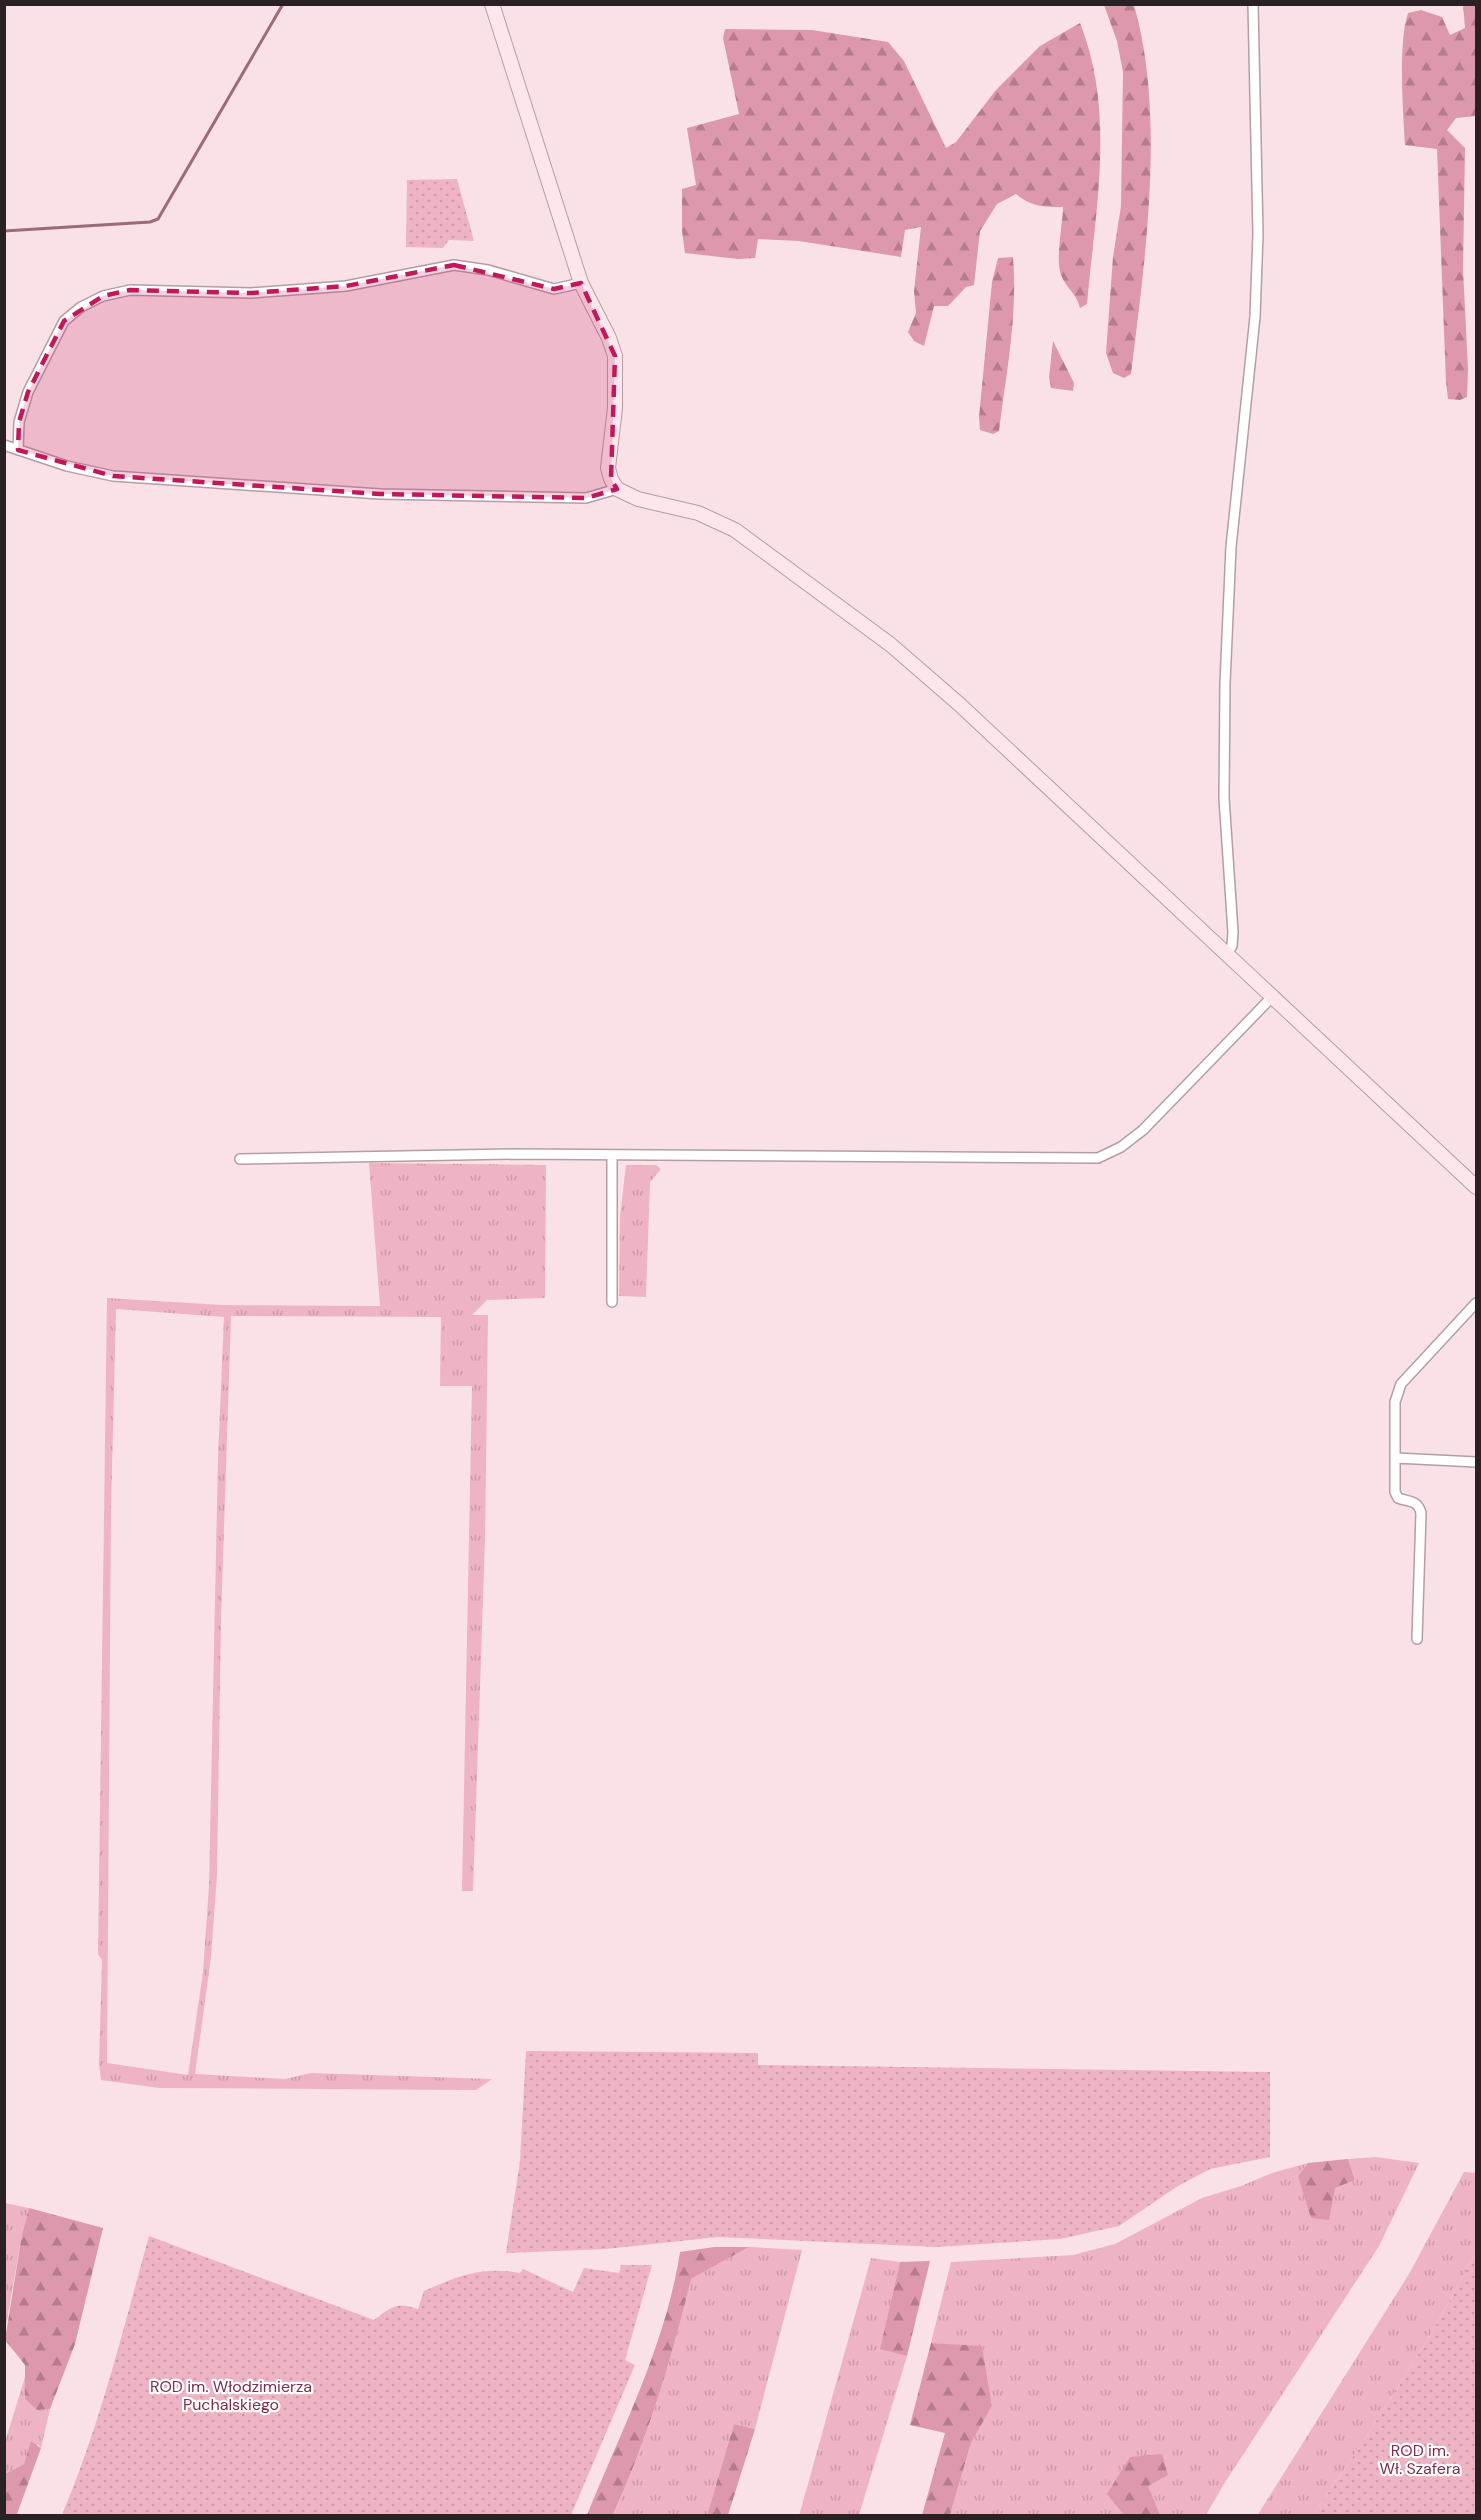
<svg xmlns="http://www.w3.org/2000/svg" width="1481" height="2520" viewBox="0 0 1481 2520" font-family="'DM Sans',sans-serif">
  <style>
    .grass { fill: url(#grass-tufts); fill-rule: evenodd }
    .forest { fill: url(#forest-firs) }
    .park { fill: url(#park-dots) }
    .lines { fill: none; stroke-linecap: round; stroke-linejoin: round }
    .stream { stroke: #9c6a78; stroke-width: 3 }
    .street-casing { stroke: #b49ea4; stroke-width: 12 }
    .secondary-casing { stroke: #b49ea4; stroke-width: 16 }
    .street { stroke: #fff; stroke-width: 9 }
    .secondary { stroke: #fde6ec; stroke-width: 14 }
    .marked { fill: #c2185b; fill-opacity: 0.2; stroke: #c2185b; stroke-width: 4.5; stroke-dasharray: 12 8; stroke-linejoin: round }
    .labels { text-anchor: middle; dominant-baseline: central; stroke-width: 4.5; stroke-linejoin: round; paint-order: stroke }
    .park-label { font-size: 16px; fill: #7e2c4b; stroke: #fff }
  </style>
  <defs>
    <pattern id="grass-tufts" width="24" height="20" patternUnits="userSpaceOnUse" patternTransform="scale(1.5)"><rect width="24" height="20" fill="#eeb4c4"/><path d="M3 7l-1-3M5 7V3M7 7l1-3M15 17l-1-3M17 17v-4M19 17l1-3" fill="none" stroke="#cc9aa8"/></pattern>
    <pattern id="forest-firs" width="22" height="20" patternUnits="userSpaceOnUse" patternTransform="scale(1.5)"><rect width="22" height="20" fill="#de98ac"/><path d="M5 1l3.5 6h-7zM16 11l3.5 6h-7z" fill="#b47c8c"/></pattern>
    <pattern id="park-dots" width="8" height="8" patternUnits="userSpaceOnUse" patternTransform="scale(1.5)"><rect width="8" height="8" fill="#eeb4c4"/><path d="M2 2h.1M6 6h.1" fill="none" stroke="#cc9aa8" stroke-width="1.8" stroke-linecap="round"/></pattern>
  </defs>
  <rect width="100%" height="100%" fill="#f9e1e7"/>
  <!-- grass -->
  <path class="grass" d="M369,1163l177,2 -1,133 -58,2 -15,15h16l-3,226 -12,350h-11l10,-505h-32l1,-69 -210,-1 -10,302 -4,257 -6,82 -16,117 90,5 26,-6 181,6 -16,11 -316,-2 -59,-8 -2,-16 3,-104 -4,-6 9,-656 115,7 158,1zM116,1309l108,8 -6,140 -9,429 -6,86 -15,103 -81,-12 4,-555z
    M626,1165h30l5,4 -11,13 -4,115 -27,-1 1,-79z
    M1376,2157l43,6 -40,83 -155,238 -18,31h-256l21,-72 21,-37 -10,-59 -51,-4 20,-81 122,-7 42,-11 87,-46 39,-12 31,-13 36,-10 -10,13 37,11 20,-7 -7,-21z
    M1464,2172l12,1v80l-49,88 -66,104 -48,70 -56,1 152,-242z
    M5,2203l24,5 -7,26 -17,97z
    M749,2247l53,3 -47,179 -21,-5 -27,91 -94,1c34,-76 59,-157 78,-237z
    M871,2258l29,4 -19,86 26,8 -48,159 -60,1z
    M25,2377v22l12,11 13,-1 -9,39 -3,-4 -14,20 -19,10v-32z"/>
  <!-- forest -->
  <path class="forest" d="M1104,5h30c32,111 11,255 -3,369l-7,4 -11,-5 -7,-20 7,-96 8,-51 2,-134 -6,-31z
    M1463,5h13v111l-20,2 -9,12 18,18 -2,121 5,100 -1,28 -7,3 -12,-1 -2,-17 -9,-233 -32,-4c-2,-32 -7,-103 3,-132l13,-3 21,7 8,18 15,-7z
    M1080,23c36,90 15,188 7,281l-7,4c-3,-14 -14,-20 -19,-33 -6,-16 2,-51 2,-68 -18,0 -32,0 -47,-13l-19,10 -17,27 -6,54 -8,2 -18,19h-14l-10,40 -10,-5 -6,-9 8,-19 -2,-22 7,-64 -16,3 -4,27 -102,-16 -41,-2 -3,19 -17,1 -53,-6 -3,-22v-42l14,-4 -9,-57 52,-14 -16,-76 2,-9 87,1 76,12 16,19 42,87 10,-6 40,-52 44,-44z
    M1013,257c5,58 -7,117 -14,174l-6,3 -13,-4 -1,-13 13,-135 6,-24z
    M1053,341l21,42 -1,8 -22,-3 -2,-11z
    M1348,2159l7,21 -20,8 -6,32 -18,-2 -13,-42 10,-13z
    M29,2208l74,20 -28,116 -25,65 -13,1 -12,-11v-34l-20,-25 17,-106z
    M714,2247h35l-58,32c-19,80 -44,161 -78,236h-26c35,-86 79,-171 93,-263z
    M930,2261l-23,95 -27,-7 20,-87z
    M931,2343l51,3 10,60 -21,37 -21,72h-28l23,-82 -35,-8z
    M734,2424l21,5 -27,86h-21z
    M31,2441l10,7 -24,66 6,1h-18v-41l19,-10z
    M1162,2454l6,21 -20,11 12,29h-36l-17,-21 23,-37z"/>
  <!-- park -->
  <path class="park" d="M457,179l17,62 -25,-1 -6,8 -37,-1 1,-67z
    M526,2051l232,2v12l512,7v85l-60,12 -32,17 -59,40 -59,13 -123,8 -219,-10 -112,12 -100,4 14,-92z
    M149,2236l225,84c17,-13 23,-19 44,-11l6,-18c34,-15 58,-25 96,-18l3,-4 50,23 11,-24 35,5 2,-8h31l-27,95 10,5 -64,150h-509c38,-90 61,-185 87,-279z
    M1476,2253v259l-2,3h-161l48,-70 66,-104z"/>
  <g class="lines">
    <!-- stream -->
    <path class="stream" d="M4,231l146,-9 8,-3 125,-215"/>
    <!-- street casing -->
    <g class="street-casing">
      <path id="street" d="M4,445l63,21 46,10 267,18 206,4 31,-9
        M18,450l1,-28 9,-30 36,-71 17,-14 22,-11 27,-6 121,3 95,-7 108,-21 34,5 66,19 27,-6
        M1226,954l6,-8 1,-14 -9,-134 1,-115 6,-136 24,-230 3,-83 -5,-230
        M612,1155v147
        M240,1159l275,-5 583,4 23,-11 22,-17 129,-133
        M1396,1458l80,4
        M1417,1639l4,-126c-3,-13 -12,-11 -23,-15l-3,-6v-90l6,-18 75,-81"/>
    </g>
    <!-- secondary casing -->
    <g class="secondary-casing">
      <path id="secondary" d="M492,4l89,279 28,55 6,18v52l-7,60 3,11 6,10 21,10 60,14 37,17 156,115 68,59 517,483"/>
    </g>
    <!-- street -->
    <use href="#street" class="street"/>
    <!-- secondary -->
    <use href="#secondary" class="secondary"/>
  </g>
  <!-- marked area -->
  <path class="marked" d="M454,265l100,24 27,-6 34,73 -4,123 6,10 -31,9 -206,-4 -267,-18 -95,-26 1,-28 9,-30 36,-71 39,-25 27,-6 121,3 95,-7z"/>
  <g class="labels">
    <!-- park labels -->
    <g class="park-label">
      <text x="231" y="2386">ROD im. Włodzimierza<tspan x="231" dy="18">Puchalskiego</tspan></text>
      <text x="1420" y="2450">ROD im.<tspan x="1420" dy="18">Wł. Szafera</tspan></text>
    </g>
  </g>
  <!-- border -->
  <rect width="1481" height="2520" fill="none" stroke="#292123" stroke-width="12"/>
</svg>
